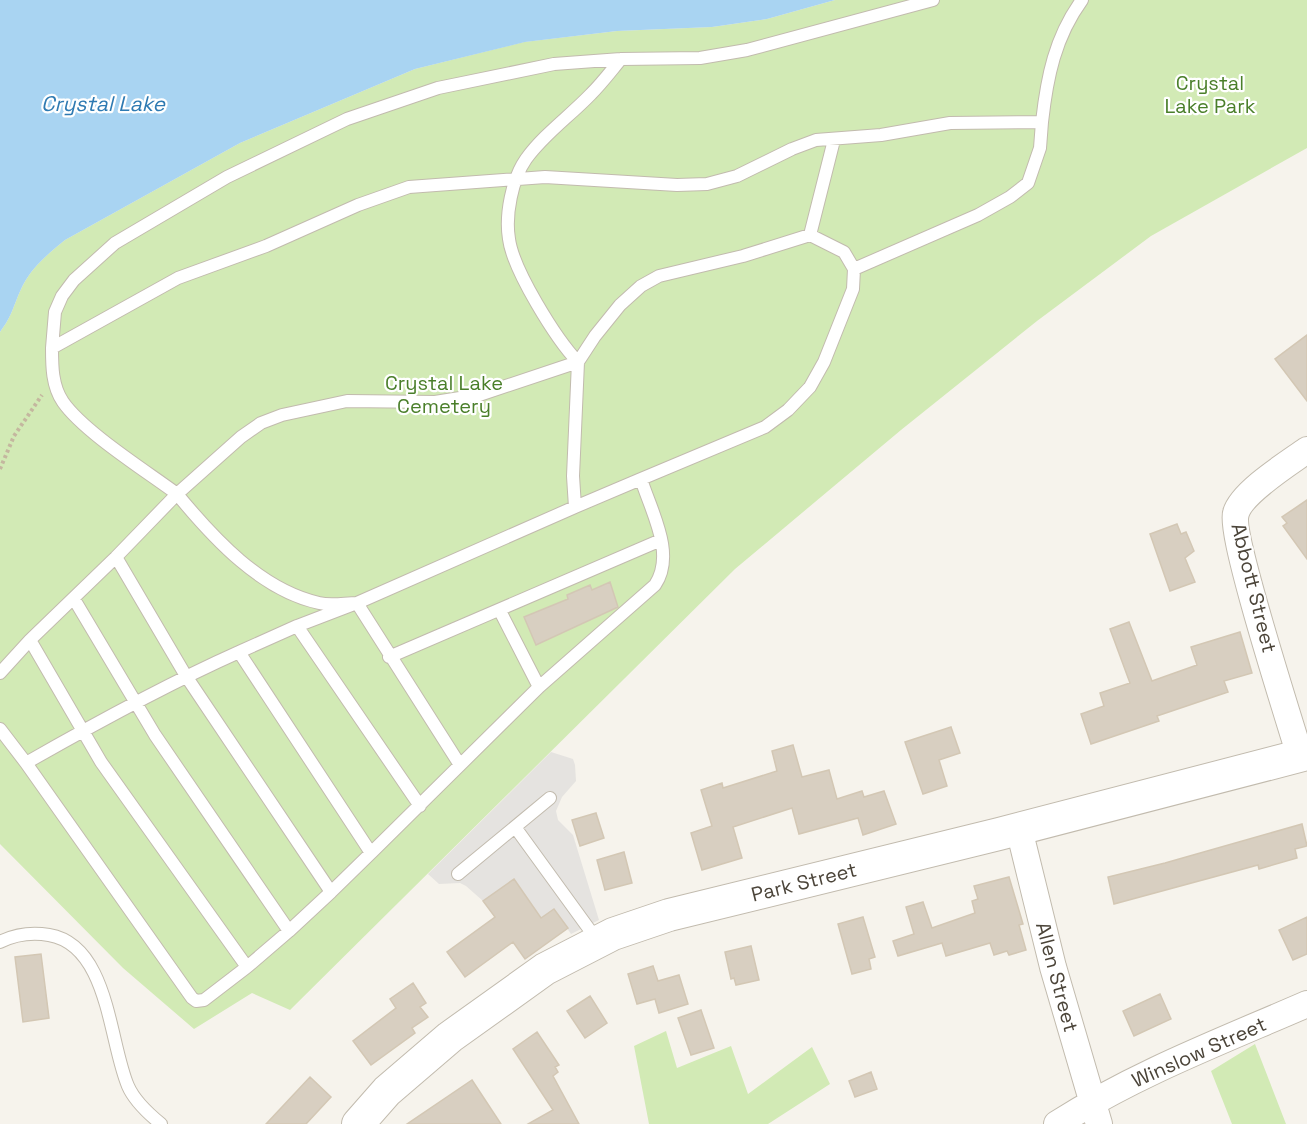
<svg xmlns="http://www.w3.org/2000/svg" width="1307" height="1124" viewBox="0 0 1307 1124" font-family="'Space Grotesk',sans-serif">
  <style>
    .green { fill: #d2eab5 }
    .parking { fill: #e5e3e0 }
    .water { fill: #a9d4f2 }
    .building { fill: #d8cfc1; stroke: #d3c7b4; stroke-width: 1.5 }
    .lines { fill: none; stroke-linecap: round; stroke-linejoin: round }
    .service-casing { stroke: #c2bbae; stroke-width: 14 }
    .minor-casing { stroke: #c2bbae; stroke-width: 28 }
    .tertiary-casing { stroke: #c2bbae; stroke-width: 34 }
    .path { stroke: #c4b79f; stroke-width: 4; stroke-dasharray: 3 3; stroke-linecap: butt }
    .service { stroke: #fff; stroke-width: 12 }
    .minor { stroke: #fff; stroke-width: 26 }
    .tertiary { stroke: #fff; stroke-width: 32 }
    .labels { text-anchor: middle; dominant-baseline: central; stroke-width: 4.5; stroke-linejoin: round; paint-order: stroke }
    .park-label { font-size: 20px; fill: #4a7f2a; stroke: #fff }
    .street-label { font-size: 20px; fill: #4b4439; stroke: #fff }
    .water-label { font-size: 21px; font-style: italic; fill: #2e7ab2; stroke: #fff }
  </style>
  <rect width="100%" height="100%" fill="#f6f3ec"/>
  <!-- green -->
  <path class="green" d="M835,0h472v148l-156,88 -114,85 -136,109 -166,139 -445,441 -38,-17 -58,36 -71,-61 -123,-124v-512c13,-17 14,-29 23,-47 10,-19 25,-31 42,-45l175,-97 175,-74 109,-27 93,-11 95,-4 55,-8z
    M666,1031l11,37 54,-22 17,48 64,-47 18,37 -62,40h-119l-15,-78z
    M1255,1044l31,80h-54l-21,-53z"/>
  <!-- parking -->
  <path class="parking" d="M551,752l22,7 2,6 1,16 -14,16 -6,14 2,9 15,15 26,85 -28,14 -17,-25 -13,9 -27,-39 -31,22 -17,-15 -6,-3 -21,1 -11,-10z"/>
  <!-- water -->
  <path class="water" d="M0,0h835l-68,19 -55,8 -95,4 -92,11 -110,27 -175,74 -175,97c-17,14 -32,26 -42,45 -9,18 -10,30 -23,47z"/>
  <!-- building -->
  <path class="building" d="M1307,335v66l-32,-42z
    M1307,500v59l-24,-33 4,-3 -5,-6z
    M1177,524l4,10 5,-2 8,19 -9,7 10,24 -25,9 -20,-57z
    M610,582l8,25 -82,38 -12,-28 44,-18 -1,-4 23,-10 2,5z
    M1129,622l23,59 45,-16 -6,-18 49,-15 12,41 -28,8 4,11 -71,24 2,5 -68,23 -10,-30 23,-8 -4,-13 30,-10 -20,-54z
    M951,727l9,26 -21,7 8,26 -24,8 -18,-52z
    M793,745l9,32 27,-7 8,29 25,-8 2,6 20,-6 12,33 -33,11 -5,-17 -59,16 -7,-26 -59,19 9,31 -40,12 -11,-37 21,-7 -11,-36 21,-7 1,5 54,-17 -5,-20z
    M596,813l8,25 -24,8 -8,-26z
    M1302,824l5,22 -12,3 2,9 -38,11 -1,-4 -144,39 -6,-27 57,-14z
    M624,852l8,31 -27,7 -8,-30z
    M1009,877l14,47 -4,1 7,25 -17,5 -2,-4 -13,4 -4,-12 -44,13 -4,-13 -44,13 -5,-15 21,-7 -8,-27 17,-5 9,26 43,-15 -3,-12 6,-2 -4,-13z
    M514,879l27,39 13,-9 14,19 -43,31 -12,-17 -48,35 -18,-25 48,-35 -12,-16z
    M863,917l12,40 -6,2 2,10 -19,5 -14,-50z
    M1307,917v37l-14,6 -14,-30z
    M751,946l8,34 -23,5 -2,-7 -3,1 -6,-27z
    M41,954l8,64 -26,4 -8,-65z
    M653,966l5,15 21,-6 9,29 -29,9 -4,-14 -18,5 -9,-30z
    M413,983l13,20 -6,4 8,10 -16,11 3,5 -44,32 -18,-24 43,-33 -6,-9z
    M1160,994l11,25 -37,17 -11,-25z
    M590,996l17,27 -22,15 -18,-27z
    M701,1010l13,38 -23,7 -13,-37z
    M537,1032l22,33 -4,2 3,5 -5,4 26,48h-51l25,-14 -40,-61z
    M871,1072l6,17 -22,8 -6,-16z
    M310,1077l21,20 -25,27h-40z
    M472,1080l29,44h-94z"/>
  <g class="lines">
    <!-- service casing -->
    <g class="service-casing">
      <path id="service" d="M621,59c-10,12 -19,24 -30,35 -21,22 -47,40 -65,65 -14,20 -21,56 -17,80 4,31 47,100 69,123l-99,33 -44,7 -88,-1 -65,14 -21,8 -20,14 -64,57c-31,-23 -93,-62 -114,-92 -11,-16 -11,-36 -11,-54l126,-70 88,-32 92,-41 51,-18 136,-10 132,8 30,-1 30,-8 55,-27 24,-9 65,-5 69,-12 92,-1c5,-45 13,-85 40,-122
        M810,235l24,-95
        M854,269l124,-54 32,-18 18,-14 12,-35 2,-26
        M52,348l3,-36 7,-16 12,-16 41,-37 112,-66 120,-58 91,-31 116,-24 67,-5 79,-1 47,-8 186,-50
        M575,507l66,-28
        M116,557l61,-63c37,45 84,96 142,109 12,3 26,0 38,0l218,-96 -2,-31 5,-114 17,-26 25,-31 21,-19 18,-10 84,-20 67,-21 34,17 10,17 -1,20 -29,73 -14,25 -22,23 -23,17 -124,52c10,32 35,75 14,106l-116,102 -168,166
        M74,599l81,136 134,196 42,-39 -145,-216 -70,-119 -86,83 71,122 146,205 -43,33 -8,1 -4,-3 -166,-235c70,-40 139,-78 213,-111l132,201 -40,39
        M500,611l39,76
        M297,626l60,-23 103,162
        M239,652l58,-26 123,180
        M389,657l272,-117
        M0,673l30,-33
        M0,729l26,34
        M515,827l82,113
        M458,874l92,-76
        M0,942c16,-8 31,-10 49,-7 60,10 60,107 79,151 6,14 22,29 33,38
        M247,967l42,-36"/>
    </g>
    <!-- minor casing -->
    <g class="minor-casing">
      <path id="minor" d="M1300,756c-10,-34 -71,-222 -64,-243 6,-21 53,-50 71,-63
        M1019,829l34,138 46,157
        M1057,1124c78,-50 165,-83 250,-120"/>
    </g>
    <!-- tertiary casing -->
    <g class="tertiary-casing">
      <path id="tertiary" d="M358,1124l29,-33 63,-54 95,-68 68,-35 56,-19 330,-81 308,-80"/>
    </g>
    <!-- path -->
    <path class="path" d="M0,469l14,-33 28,-41"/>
    <!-- service -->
    <use href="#service" class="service"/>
    <!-- minor -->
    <use href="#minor" class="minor"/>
    <!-- tertiary -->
    <use href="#tertiary" class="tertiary"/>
  </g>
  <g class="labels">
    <!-- park labels -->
    <g class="park-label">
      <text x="1210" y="83">Crystal<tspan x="1210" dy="23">Lake Park</tspan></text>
      <text x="444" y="383">Crystal Lake<tspan x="444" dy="23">Cemetery</tspan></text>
    </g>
    <!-- street labels -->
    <g class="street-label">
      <text transform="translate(1254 588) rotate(76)">Abbott Street</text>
      <text transform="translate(804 882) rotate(-14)">Park Street</text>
      <text transform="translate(1057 977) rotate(75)">Allen Street</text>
      <text transform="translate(1199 1052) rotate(-24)">Winslow Street</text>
    </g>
    <!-- water labels -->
    <g class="water-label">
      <text x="103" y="103">Crystal Lake</text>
    </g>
  </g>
</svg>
